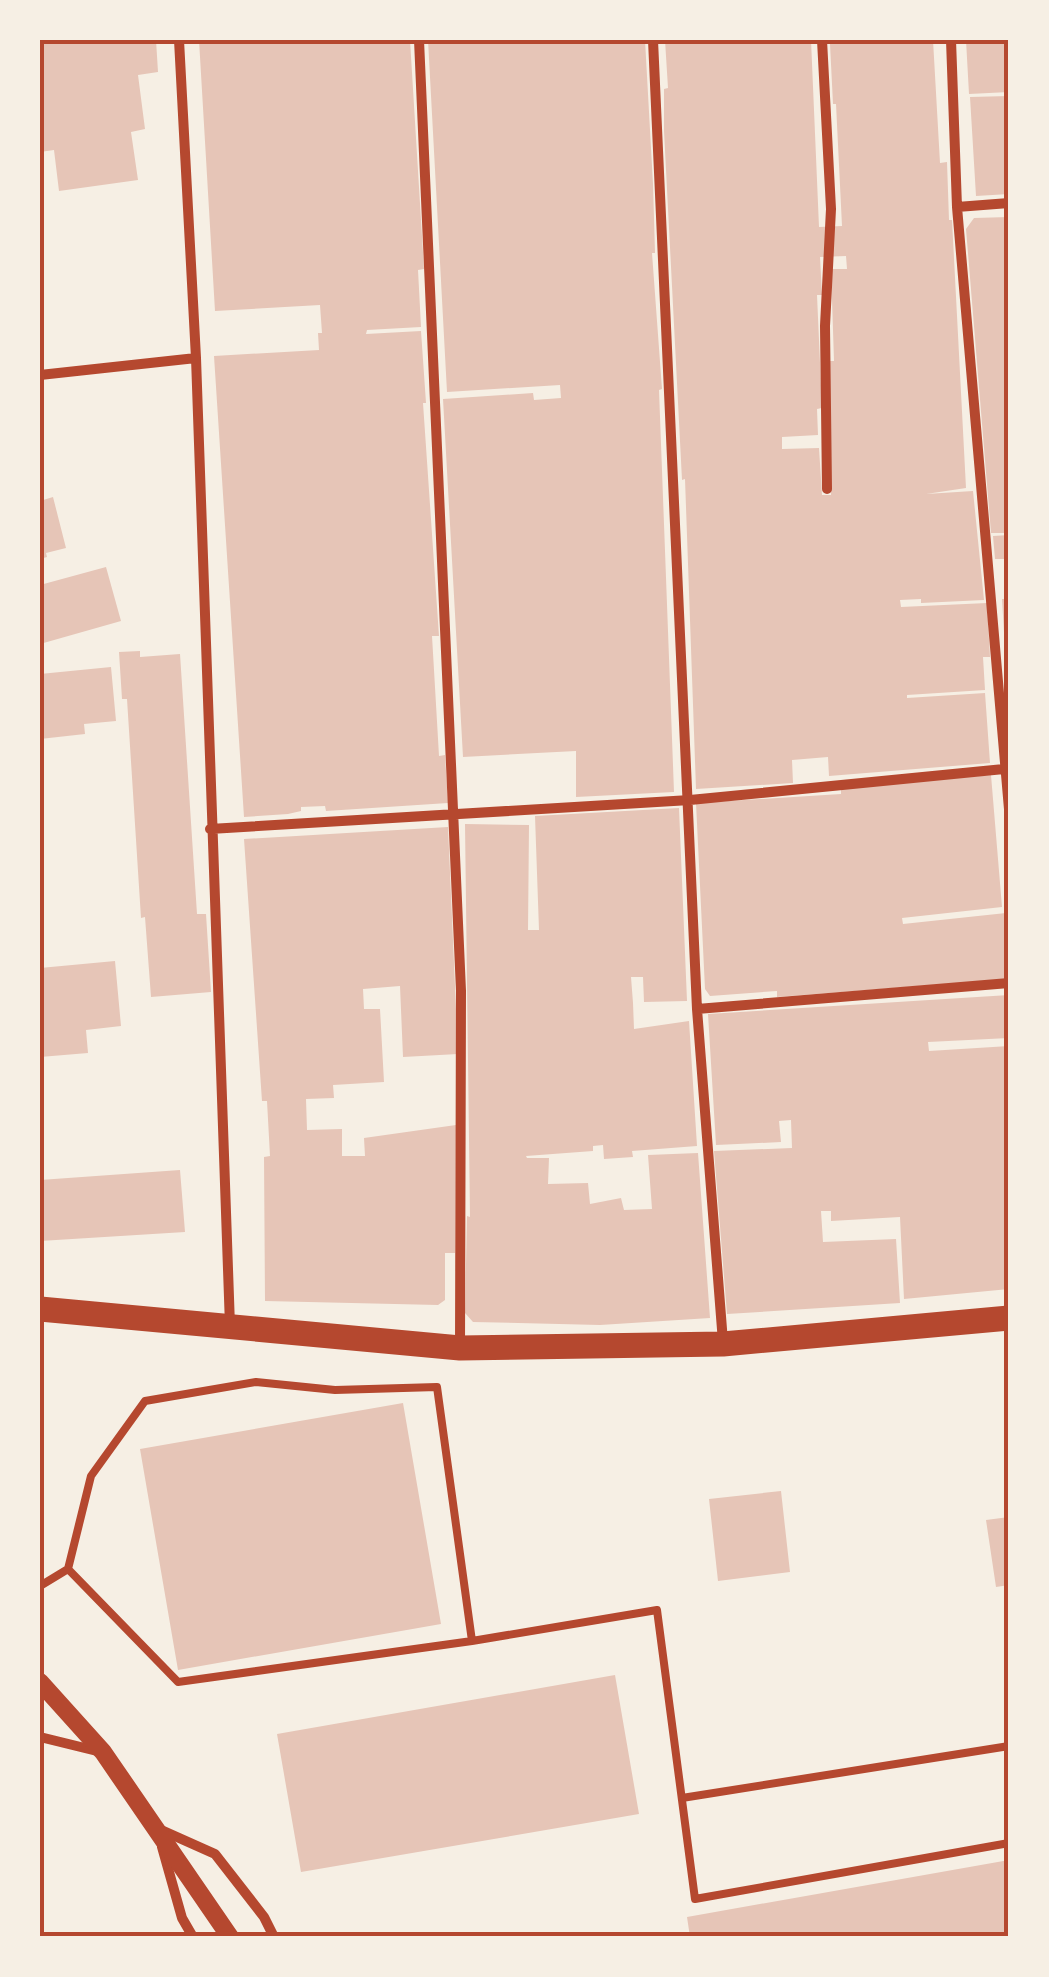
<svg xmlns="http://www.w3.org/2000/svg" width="1049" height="1977" viewBox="0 0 1049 1977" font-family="Poppins,sans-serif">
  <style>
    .building { fill: #e6c5b7; fill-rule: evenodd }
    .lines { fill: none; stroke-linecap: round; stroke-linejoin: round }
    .service { stroke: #b5482f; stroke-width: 8 }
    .minor { stroke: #b5482f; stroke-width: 10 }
    .tertiary { stroke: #b5482f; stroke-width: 18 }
    .primary { stroke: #b5482f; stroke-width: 25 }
    .neatline { fill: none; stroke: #b5482f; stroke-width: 4 }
  </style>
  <rect width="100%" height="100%" fill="#f6efe4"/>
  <!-- building -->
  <path class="building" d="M40,40h116l2,32 -20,3 7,54 -14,3 7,48 -79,11 -5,-41 -14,2z
    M199,40h211l14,229 -6,1 3,57 -54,3 -1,4 55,-3 5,72h-3l16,233h-7l2,34 5,86 6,-1 3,48 -122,8 -1,-5 -24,1v4l-13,3 -44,3 -30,-461 105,-6 -1,-17h4l-2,-28 -105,6z
    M428,40h217l8,144 2,69h-3l10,136 -3,1 15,402 -98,5v-46l-113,6 -20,-358 90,-6 1,7 27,-2 -1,-13 -113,7z
    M665,40h146l8,187 23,-1 -6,-122h-3l-3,-60h-5v-4h108l7,123 7,-1 2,58h3l14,268 -40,6 47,-3 11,109 -63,3v-4l-21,1 1,7 86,-4 3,54h-7l2,33 -78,5v3l78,-5 5,70 -161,13 -1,-19 -36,3 1,23 -97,6 -11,-310 -3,1 -18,-349v-42l4,-1zM846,256l1,13h-16l3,92h-7l4,134h-9l-3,-47 -37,1v-12l36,-2 -1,-26 5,-1 -5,-113h5l-2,-38z
    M966,40h43v52l-40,2z
    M1009,96v98l-33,2 -6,-99z
    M1009,217v316h-18l-25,-304 8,-11z
    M53,497l13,51 -20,5 1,4 -7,2v-58z
    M1009,535v24h-14l-2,-23z
    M106,567l15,54 -81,23v-59z
    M1002,599h7v67h-3z
    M140,651v6l40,-3 17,260h9l5,78 -60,5 -6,-80 -4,1 -14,-219h-5l-3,-47z
    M111,667l5,54 -32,3 1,10 -45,5v-65z
    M991,775l11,132 -100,11 1,6 103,-11 3,66 -232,18v-6l-67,5 -5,-7 -9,-186 145,-9v-6z
    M679,808l8,193 -43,1 -1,-25h-12l2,26 1,26 55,-8 8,125 -65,5 1,6 -29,2 -1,-14 -10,1v5l-67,5 1,2h22l-1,26 40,-1 2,21 31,-6 3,12 28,-1 -4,-54 50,-2 12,165 -110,7 -127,-3 -8,-9 2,-97 3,1 -5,-393 64,1 -1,105h11l-4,-114z
    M448,827l10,227 -55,3 -3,-71 -37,3 1,20h16l4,73 -51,3 1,13 -28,1 1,31 35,-1v27h23l-1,-18 92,-13 -1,128h-10v47l-7,5 -173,-4 -1,-144 6,-1 -3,-55h-5l-18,-262z
    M115,961l6,65 -35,4 2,23 -48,4v-89z
    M1009,995v43l-81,4 1,9 80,-5v243l-105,10 -4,-82 -69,4v-10h-10l2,31 73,-3 4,64 -173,11 -13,-163 78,-3 -1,-28 -12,1 2,21 -65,3 -8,-131z
    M180,1170l5,62 -145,9v-61z
    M403,1403l38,221 -263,46 -38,-221z
    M781,1491l9,81 -72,9 -9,-82z
    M1009,1517v68l-13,2 -10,-67z
    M615,1675l24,139 -338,58 -24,-138z
    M1009,1860v77h-319l-3,-20z"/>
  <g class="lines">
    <!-- service -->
    <path class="service" d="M40,1586l28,-17 23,-93 54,-75 111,-19 79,8 102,-3 35,254 -294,41 -110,-113
      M472,1641l185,-31 38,289 314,-56
      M682,1798l327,-52"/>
    <!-- minor -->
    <path class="minor" d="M179,40l17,318 34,968
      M419,40l42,951 -1,356
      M653,40l44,969 26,333
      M822,40l9,169 -6,117 2,163
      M951,40l6,167 52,602
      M957,207l52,-4
      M40,375l156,-17
      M210,829l480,-29 314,-31
      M697,1009l312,-26
      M40,1737l57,14
      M159,1829l56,25 49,63 10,20
      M162,1847l20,71 11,19"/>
    <!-- tertiary -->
    <path class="tertiary" d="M40,1682l63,70 127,185"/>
    <!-- primary -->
    <path class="primary" d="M40,1309l420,39 263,-4 286,-26"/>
  </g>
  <!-- border -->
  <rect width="1049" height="1977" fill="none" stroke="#f6efe4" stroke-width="85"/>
  <rect x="42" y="42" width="964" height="1892" class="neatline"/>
</svg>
